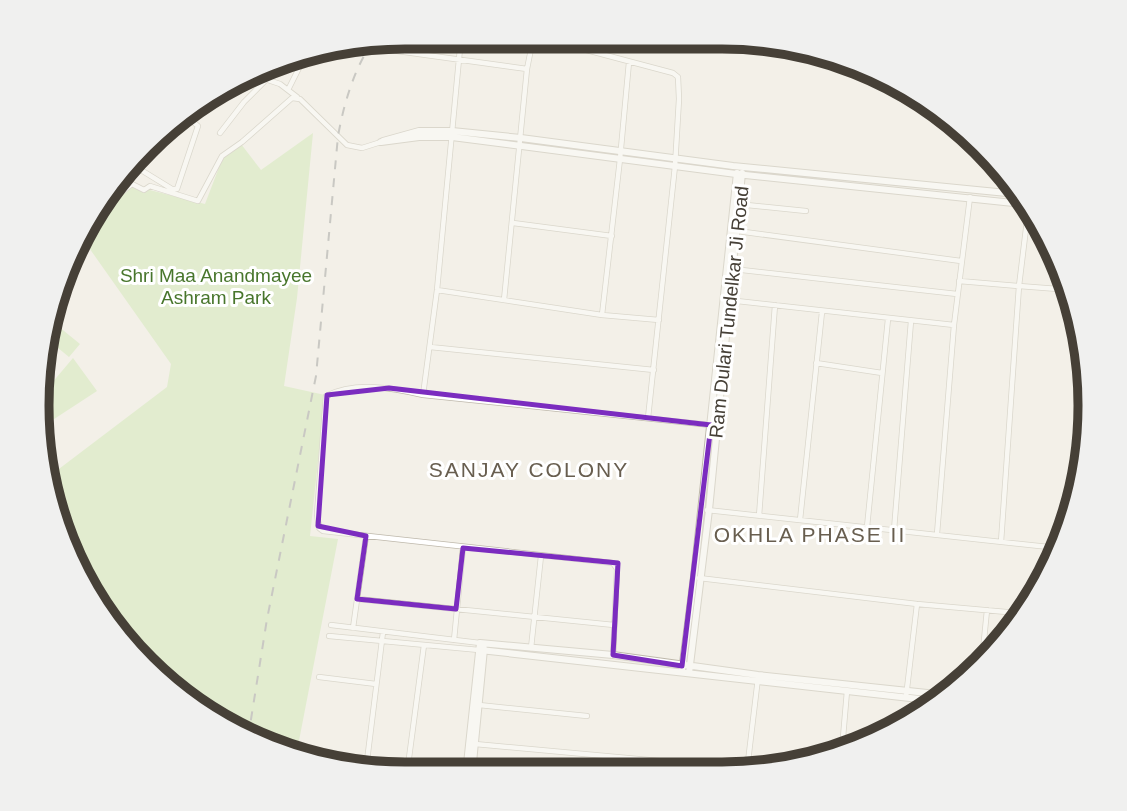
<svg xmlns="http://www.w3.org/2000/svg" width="1127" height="811" viewBox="0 0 1127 811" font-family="Arial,sans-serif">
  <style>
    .green { fill: #cee6b2 }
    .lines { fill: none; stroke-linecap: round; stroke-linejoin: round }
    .minor-casing { stroke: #beb8ab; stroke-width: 6 }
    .tertiary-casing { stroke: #beb8ab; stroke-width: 8 }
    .minor { stroke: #fff; stroke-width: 4.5 }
    .tertiary { stroke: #fff; stroke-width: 6 }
    .rail { stroke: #979797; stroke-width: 2; stroke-dasharray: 9 9; stroke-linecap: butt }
    .marked { fill: none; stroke: #7b2cbf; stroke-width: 5; stroke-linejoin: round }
    .labels { text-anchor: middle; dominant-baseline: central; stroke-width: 6; stroke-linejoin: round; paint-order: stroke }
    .park-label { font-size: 19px; fill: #48762c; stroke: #fff }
    .street-label { font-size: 19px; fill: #464037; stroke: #fff }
    .neighbourhood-label { font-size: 21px; letter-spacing: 2px; fill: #685e4f; stroke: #fff }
    .rim { fill: none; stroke: #464037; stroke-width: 9 }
  </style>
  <rect width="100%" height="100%" fill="#f3f0e8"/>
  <!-- green -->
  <path class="green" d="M313,133l-16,165 -13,88 41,9 -15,141 28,3 -41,212 -54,-15 -115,-88 -63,-101 -18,-69 120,-91 4,-23 -91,-129 7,-11 43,-39 75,19 18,-47 18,-13 20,26z
    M53,322l27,22 -11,13 -23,-19 4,-13z
    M73,358l24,33 -49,32 -8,-7v-19z"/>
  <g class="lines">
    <!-- minor casing -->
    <g class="minor-casing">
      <path id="minor" d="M397,38l-2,11 2,2 130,18
        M545,39l128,34 5,4 1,22 -4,67 -27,252
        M253,75l27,9 17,13
        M289,88l16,-32 -5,-2
        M220,133l24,-31 22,-22
        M128,162l44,27h5l21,-63 -15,-12
        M737,204l69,7
        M1028,212l-9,74 52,4
        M94,214l38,-30 12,6 6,-4 48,15 24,-45 20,-14 50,-44 8,1 47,46 15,3 19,-6
        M513,223l99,13
        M737,231l224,30
        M733,269l224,25
        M959,281l60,5 -18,256
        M437,290l165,25 57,5
        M504,300l23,-231 6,-30
        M728,300l226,25
        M602,315l18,-156 9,-97
        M430,347l224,23
        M816,363l66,10
        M423,395l14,-105 24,-252
        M707,510l351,38
        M759,516l16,-211
        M800,520l22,-208
        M867,527l21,-208
        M894,530l17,-209
        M937,534l17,-209 16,-128
        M699,578l218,26 101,9
        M357,599l257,26
        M331,625l149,18
        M353,628l13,-92
        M329,636l150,14
        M454,640l9,-92
        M531,648l10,-92
        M613,655l4,-86 -4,-6 -290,-32 -4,-3 -2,-14 9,-118c30,-15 66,-8 97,-1l288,30
        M982,660l5,-50
        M319,677l57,7
        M906,697l11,-93
        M479,705l108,11
        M475,744l272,25
        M842,749l5,-58
        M366,769l17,-137
        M747,770l11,-92
        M407,773l17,-128"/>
    </g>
    <!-- tertiary casing -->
    <g class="tertiary-casing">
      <path id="tertiary" d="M383,141l36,-10h33l69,7 212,28 284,28
        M381,142l38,-5h33l284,37 287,30
        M480,650l457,51
        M682,671l12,-94 43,-404
        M689,673l20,-163 33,-337
        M466,773l14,-130 133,12 145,20 188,20
        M472,773l12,-124"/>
    </g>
    <!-- minor -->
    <use href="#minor" class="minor"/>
    <!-- tertiary -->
    <use href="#tertiary" class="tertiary"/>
    <!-- rail -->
    <path class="rail" d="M248,738l19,-119 49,-243 22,-240c6,-33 16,-67 35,-95"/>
  </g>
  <!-- marked area -->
  <path d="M0 0H1127V811H0ZM389,388l322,37 -29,241 -69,-11 5,-92 -155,-15 -7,61 -99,-10 9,-63 -48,-10 9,-131z" fill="#f3f0e8" fill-opacity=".55" fill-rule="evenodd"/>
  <path class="marked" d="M389,388l322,37 -29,241 -69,-11 5,-92 -155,-15 -7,61 -99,-10 9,-63 -48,-10 9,-131z"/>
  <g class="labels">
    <!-- park labels -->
    <g class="park-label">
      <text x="216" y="275">Shri Maa Anandmayee<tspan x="216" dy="22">Ashram Park</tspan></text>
    </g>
    <!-- street labels -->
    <g class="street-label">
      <text transform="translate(729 312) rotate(-84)">Ram Dulari Tundelkar Ji Road</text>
    </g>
    <!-- neighbourhood labels -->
    <g class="neighbourhood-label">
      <text x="529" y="469">SANJAY COLONY</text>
      <text x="810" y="534">OKHLA PHASE II</text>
    </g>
  </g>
  <!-- crop -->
  <path d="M0 0H1127V811H0ZM405 49H722A356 356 0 0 1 1078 405V406A356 356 0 0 1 722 762H405A356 356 0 0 1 49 406V405A356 356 0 0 1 405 49Z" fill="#f0f0ef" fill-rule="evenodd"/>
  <path class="rim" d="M405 49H722A356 356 0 0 1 1078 405V406A356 356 0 0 1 722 762H405A356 356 0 0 1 49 406V405A356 356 0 0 1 405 49Z"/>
</svg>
